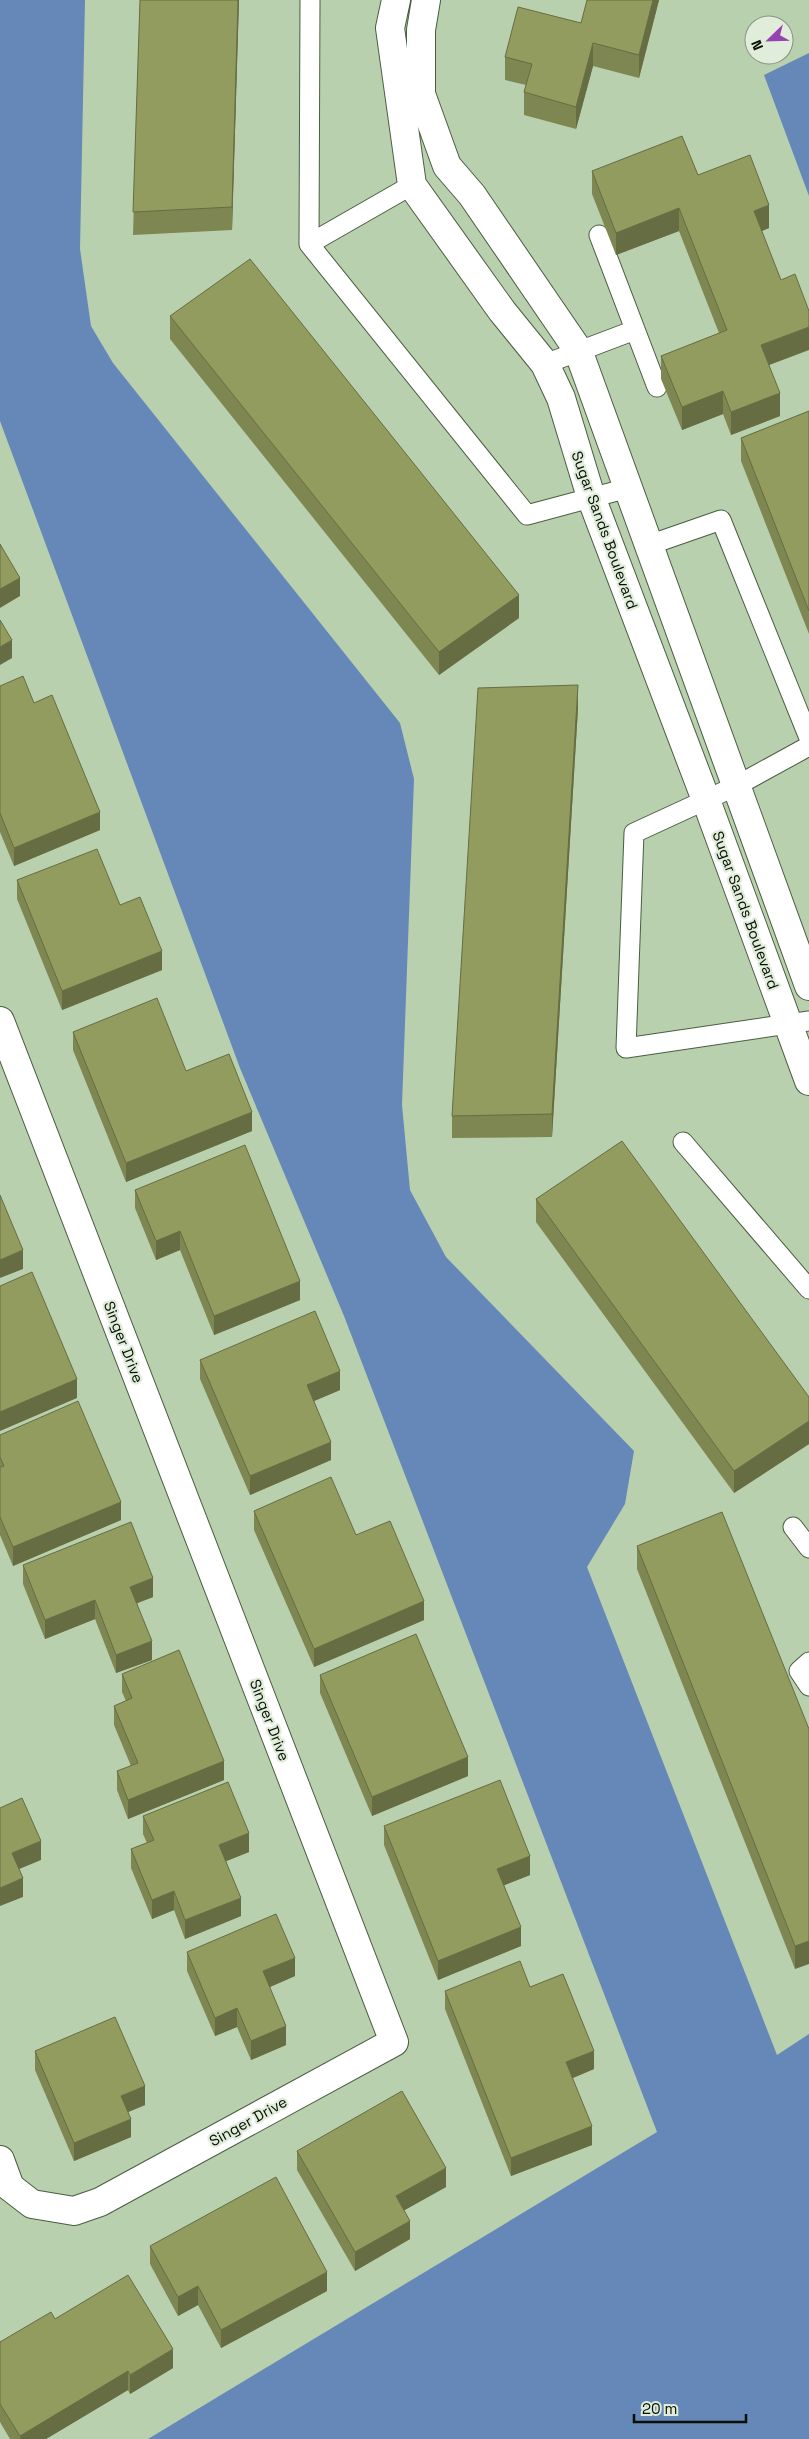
<svg xmlns="http://www.w3.org/2000/svg" width="809" height="2439" viewBox="0 0 809 2439" font-family="'Space Grotesk',sans-serif">
  <style>
    .water { fill: #6588b9 }
    .lines { fill: none; stroke-linecap: round; stroke-linejoin: round }
    .service-casing { stroke: #495e40; stroke-width: 21 }
    .minor-casing { stroke: #495e40; stroke-width: 30 }
    .service { stroke: #fff; stroke-width: 19 }
    .minor { stroke: #fff; stroke-width: 28 }
    .wall { fill: #7e8652 }
    .shaded-wall { fill: #666d42 }
    .building { fill: #929c5f; stroke: #666d42 }
    .labels { text-anchor: middle; dominant-baseline: central; stroke-width: 4.5; stroke-linejoin: round; paint-order: stroke }
    .street-label { font-size: 15px; fill: #070f04; stroke: #e0eddb }
  </style>
  <rect width="100%" height="100%" fill="#b8d0ae"/>
  <!-- water -->
  <path class="water" d="M0,0h85l-5,249 11,77 22,37 287,360 14,56 -12,326 8,85 36,67 188,194 -9,53 -38,63 190,488 32,-21v405h-661l509,-307 -313,-816 -104,-248 -240,-647z
    M809,53v143l-45,-121z"/>
  <g class="lines">
    <!-- service casing -->
    <g class="service-casing">
      <path id="service" d="M412,185l-103,59 218,271 101,-27
        M599,235l58,152
        M309,244l1,-244
        M545,364l90,-34
        M649,545l72,-25 88,218
        M809,746l-73,40 -102,47 -8,215 183,-27
        M683,1142l126,147
        M793,1527l16,21
        M809,1662l-10,9 10,15"/>
    </g>
    <!-- minor casing -->
    <g class="minor-casing">
      <path id="minor" d="M396,0l-6,28 22,157 90,126 43,53 16,34 30,99 115,303 103,281
        M426,0l-5,30v64l26,72 25,29 106,155 231,636
        M0,1021l394,1021 -294,160 -26,9 -42,-7 -22,-17 -10,-27"/>
    </g>
    <!-- service -->
    <use href="#service" class="service"/>
    <!-- minor -->
    <use href="#minor" class="minor"/>
  </g>
  <!-- wall -->
  <path class="wall" d="M140,0h99l-7,230 -99,5z
    M659,0l-20,78 -46,-12 -17,63 -52,-14v-23l2,-7 -21,-5v-23l76,-34z
    M592,171l106,4 71,53 -7,3 7,134 11,51 -49,19 -8,-21 -41,16 -21,-51v-23l58,-23 -40,-102 -63,24 -24,-61z
    M170,316l349,302 -80,57 -269,-336z
    M809,411v223l-68,-173v-23z
    M0,686l34,17 66,127 -86,36 -14,-34z
    M578,708l-26,429 -100,1v-22z
    M17,880l103,25 42,65 -100,40 -45,-111z
    M73,1032l113,39 66,60 -126,51 -53,-132z
    M135,1190l165,110 -86,35 -34,-85 -24,10 -21,-52z
    M536,1199l273,198v47l-75,49 -198,-271z
    M200,1360l140,30 -26,11 17,59 -81,35 -50,-116z
    M0,1435l121,85 -108,46 -13,-31z
    M254,1511l102,24 68,85 -110,47 -60,-137z
    M637,1546l172,183 -14,240 -158,-400z
    M23,1565l130,32 -16,6 15,57 -36,13 -21,-54 -50,20 -22,-55z
    M122,1674l102,106 -96,39 -11,-29v-19l14,-5 -17,-41v-19l12,-5 -4,-9z
    M320,1675l148,101 -96,40 -52,-123z
    M143,1816l106,36 -23,9 15,55 -56,23 -11,-29 -22,9 -21,-51v-19l16,-6 -4,-9z
    M384,1826l146,49 -26,10 17,61 -83,34 -54,-135z
    M187,1952l108,24 -25,11 16,58 -35,15 -14,-33 -22,9 -28,-65z
    M530,1987l64,82 -22,9 20,67 -81,31 -66,-167v-18z
    M35,2051l110,54 -17,7 3,25 -57,24 -39,-91z
    M297,2151l149,36 -42,23 6,29 -55,32 -58,-101z
    M150,2246l177,45 -106,57 -23,-43 -20,11 -28,-52z
    M55,2319l118,49 -43,26 -2,-4 -82,49h-36l-10,-17v-80z"/>
  <!-- shaded-wall -->
  <path class="shaded-wall" d="M238,0h1l-7,230v-23z
    M653,0h6l-20,78v-23z
    M593,43v23l-17,63v-22z
    M769,205v23l-15,6v-23z
    M679,208v23l-63,24v-22z
    M809,327v23l-48,18v-23z
    M723,391v23l-41,16v-23z
    M780,393v23l-49,19v-23z
    M20,578v18l-20,12v-19z
    M519,595v23l-80,57v-23z
    M12,640v18l-12,7v-18z
    M578,685v23l-26,429v-23z
    M100,812v18l-86,36v-18z
    M162,951v19l-100,40v-19z
    M252,1112v19l-126,51v-19z
    M180,1231v19l-24,10v-19z
    M23,1250v19l-23,9v-18z
    M300,1281v19l-86,35v-19z
    M340,1371v19l-33,14v-19z
    M77,1379v19l-77,33v-19z
    M809,1421v23l-75,49v-22z
    M331,1442v18l-81,35v-19z
    M121,1502v18l-108,46v-19z
    M153,1578v19l-23,9v-19z
    M95,1600v19l-50,20v-19z
    M424,1601v19l-110,47v-18z
    M152,1641v19l-36,13v-18z
    M468,1757v19l-96,40v-19z
    M224,1761v19l-96,39v-19z
    M249,1833v19l-30,12v-19z
    M41,1841v19l-29,12v-19z
    M530,1856v19l-33,13v-19z
    M23,1878v19l-23,9v-18z
    M174,1891v19l-22,9v-19z
    M241,1898v18l-56,23v-19z
    M521,1927v19l-83,34v-19z
    M809,1941v23l-14,5v-23z
    M295,1958v18l-32,14v-19z
    M237,2008v19l-22,9v-18z
    M286,2026v19l-35,15v-19z
    M594,2051v18l-28,12v-19z
    M145,2086v19l-24,10v-19z
    M131,2119v18l-57,24v-18z
    M592,2126v19l-81,31v-18z
    M446,2168v19l-50,28v-19z
    M410,2221v18l-55,32v-19z
    M327,2272v19l-106,57v-18z
    M198,2286v19l-20,11v-19z
    M173,2349v19l-43,26v-19z
    M128,2371v19l-82,49h-26v-3z"/>
  <!-- building -->
  <path class="building" d="M140,0h98l-6,207 -99,5z
    M587,0h66l-14,55 -46,-12 -17,64 -52,-15 8,-28 -27,-7 13,-50 63,16z
    M682,136l16,39 52,-20 19,50 -15,6 27,69 14,-6 14,37v16l-48,18 19,48 -49,19 -8,-21 -41,16 -21,-51 66,-26 -48,-122 -63,25 -24,-62z
    M250,259l269,336 -80,57 -269,-336z
    M809,411v200l-68,-173z
    M0,544l20,34 -20,11z
    M0,620l12,20 -12,7z
    M23,676l11,27 18,-8 48,117 -86,36 -14,-35v-127z
    M578,685l-26,429 -100,2 26,-428z
    M97,849l23,56 20,-8 22,54 -100,40 -45,-111z
    M157,998l29,73 43,-17 23,58 -126,51 -53,-131z
    M622,1141l187,256v24l-75,50 -198,-272z
    M245,1145l55,136 -86,35 -34,-85 -24,10 -21,-51z
    M0,1195l23,55 -23,10z
    M32,1272l45,107 -77,33v-126z
    M315,1311l25,60 -33,14 24,57 -81,34 -50,-116z
    M78,1401l43,101 -108,45 -13,-30v-50l4,-1 -4,-9v-22z
    M331,1477l25,58 34,-14 34,80 -110,48 -60,-138z
    M722,1512l87,217v212l-14,5 -158,-400z
    M131,1522l22,56 -23,9 22,54 -36,14 -21,-55 -50,20 -22,-55z
    M416,1634l52,123 -96,40 -52,-122z
    M179,1650l45,111 -96,39 -11,-29 21,-8 -24,-57 18,-8 -10,-24z
    M500,1780l30,76 -33,13 24,58 -83,34 -54,-135z
    M228,1782l21,51 -30,12 22,53 -56,22 -11,-29 -22,9 -21,-51 23,-9 -11,-24z
    M22,1798l19,43 -29,12 11,25 -23,10v-80z
    M276,1914l19,44 -32,13 23,55 -35,15 -14,-33 -22,10 -28,-66z
    M520,1961l10,26 33,-13 31,77 -28,11 26,64 -81,32 -66,-167z
    M115,2017l30,69 -24,10 10,23 -57,24 -39,-92z
    M402,2091l44,77 -50,28 14,25 -55,31 -58,-101z
    M276,2177l51,95 -106,58 -23,-44 -20,11 -28,-51z
    M128,2275l45,74 -43,26 -2,-4 -108,65 -20,-32v-62l51,-30 4,7z"/>
  <g class="labels">
    <!-- street labels -->
    <g class="street-label">
      <text transform="translate(605 530) rotate(70)">Sugar Sands Boulevard</text>
      <text transform="translate(746 910) rotate(70)">Sugar Sands Boulevard</text>
      <text transform="translate(124 1342) rotate(69)">Singer Drive</text>
      <text transform="translate(270 1720) rotate(69)">Singer Drive</text>
      <text transform="translate(248 2121) rotate(-29)">Singer Drive</text>
    </g>
  </g>
  <!-- north arrow -->
  <g transform="translate(769 40) rotate(247)"><circle r="24" fill="#e0eddb" stroke="#899485"/>
  <path d="M0-4L9 19L0 12L-9 19Z" fill="#9643b1"/>
  <text y="-8" font-size="14" font-weight="bold" text-anchor="middle" fill="#070f04">N</text>
  </g>
  <!-- scale -->
  <path d="M634 2414v8h112v-8" fill="none" stroke="#070f04" stroke-width="2.5"/>
  <text x="642" y="2414" font-size="15" fill="#070f04" stroke="#e0eddb" stroke-width="4" paint-order="stroke">20 m</text>
</svg>
